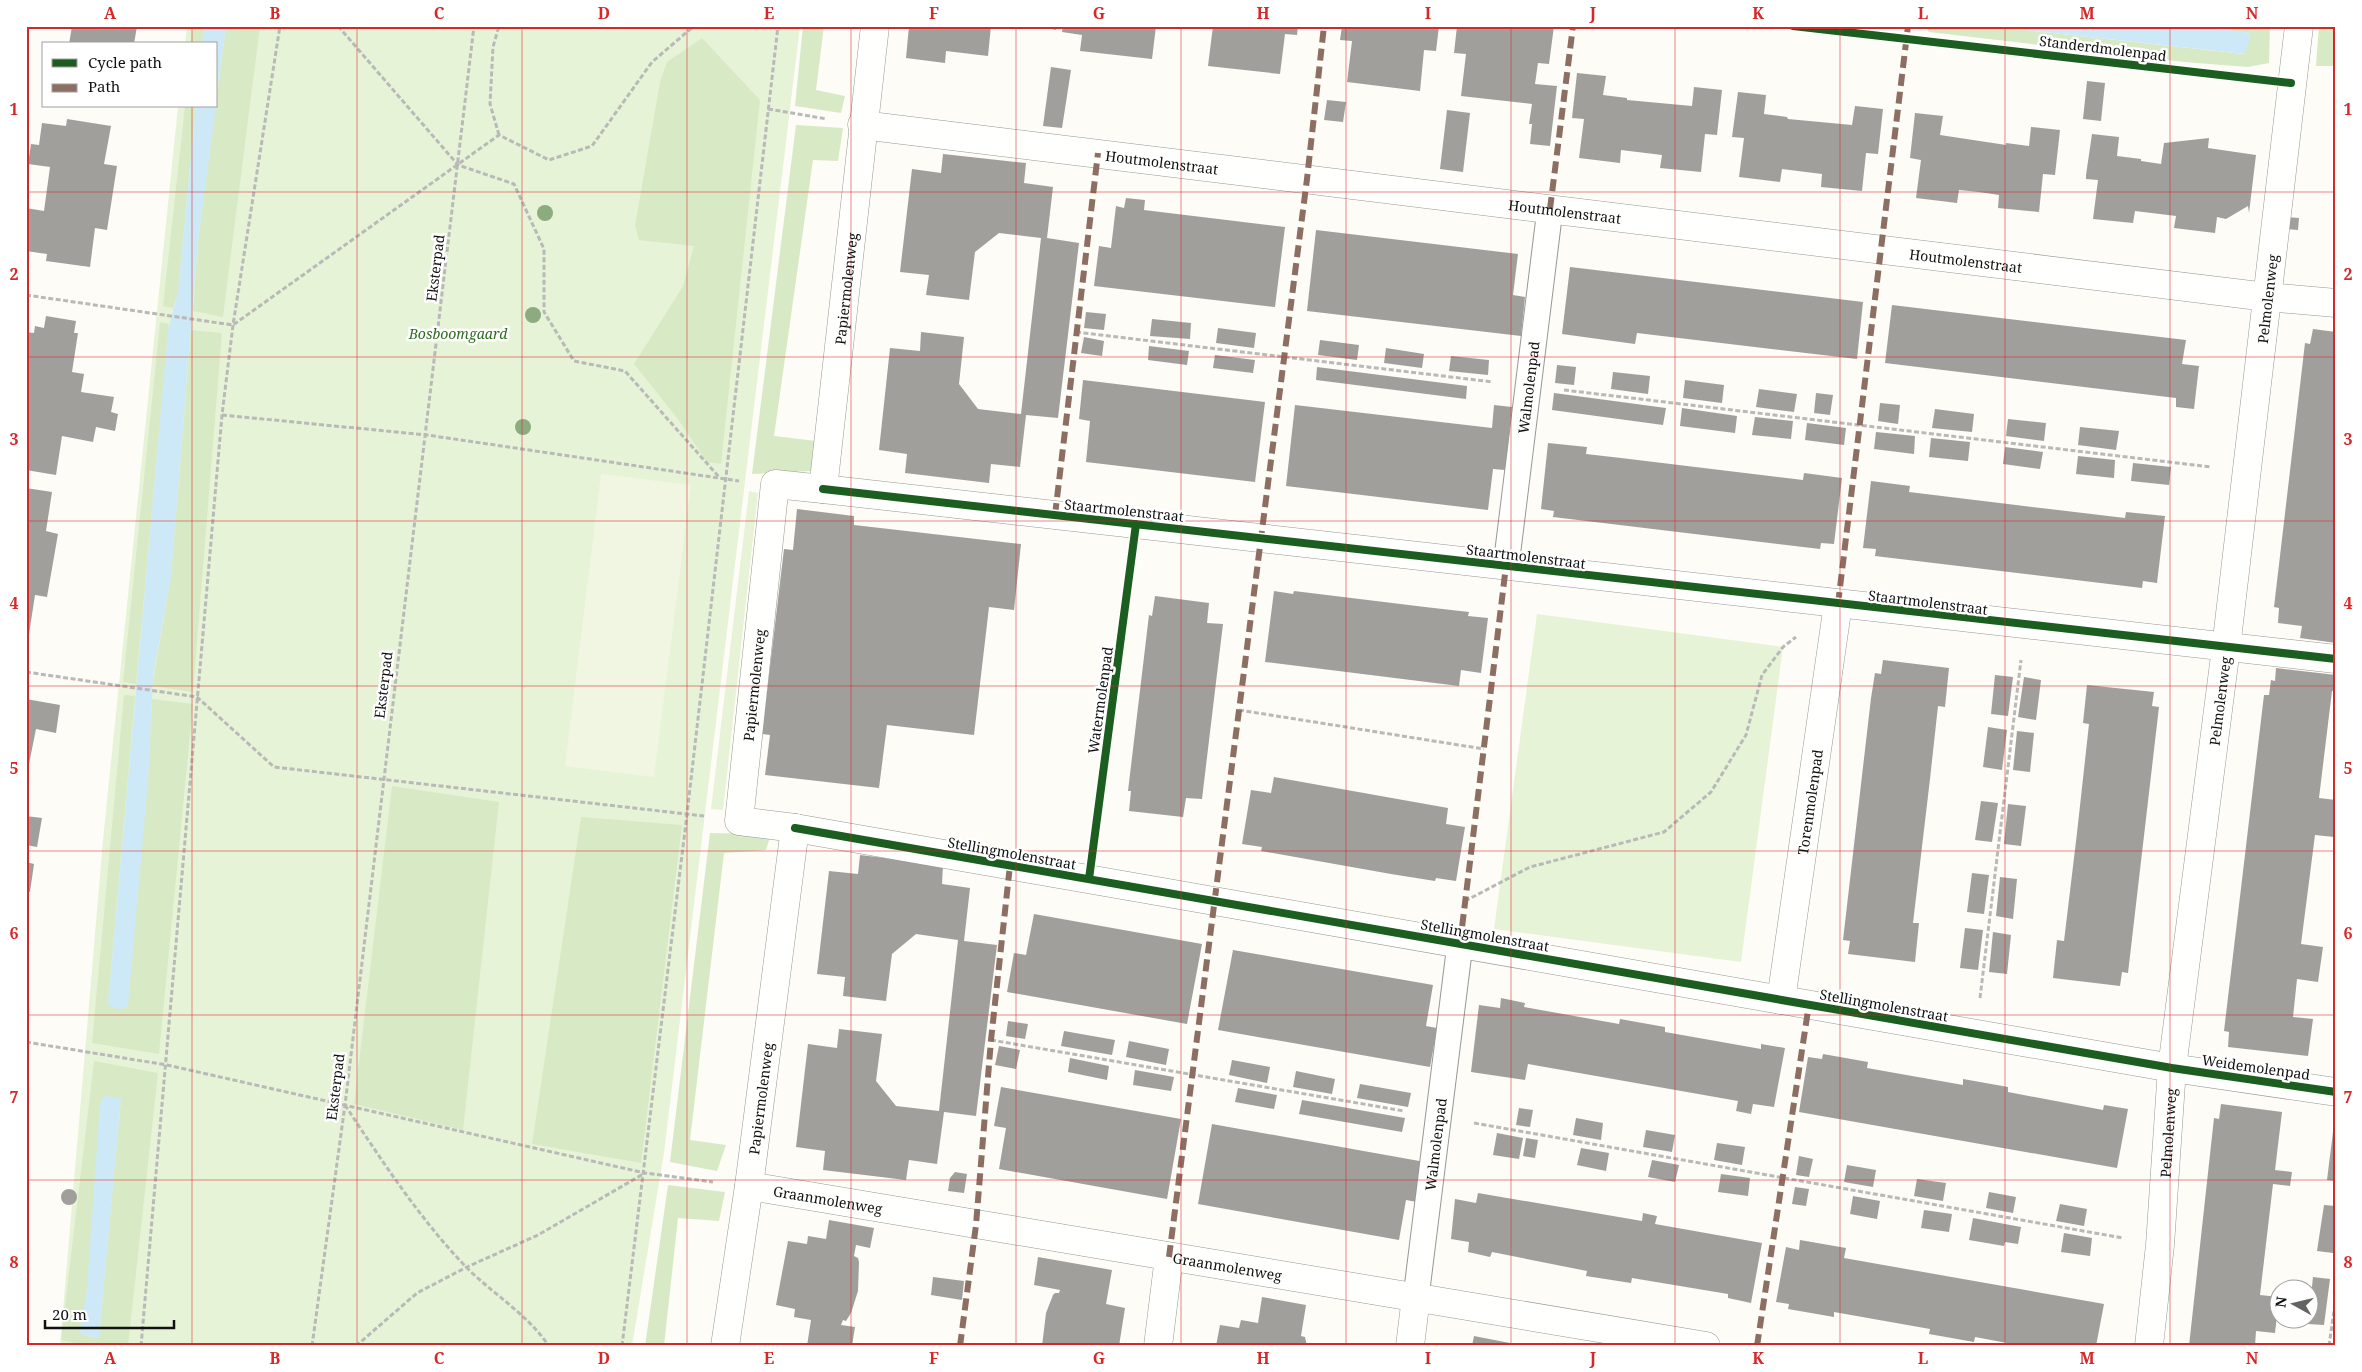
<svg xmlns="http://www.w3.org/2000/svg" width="2362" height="1372" viewBox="0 0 2362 1372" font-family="'Noto Serif',serif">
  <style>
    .green { fill: #e7f3d7 }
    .forest { fill: #d8eac5; fill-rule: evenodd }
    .pitch { fill: #f0f6e1 }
    .water { fill: #cde8f7 }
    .building { fill: #a19f9c }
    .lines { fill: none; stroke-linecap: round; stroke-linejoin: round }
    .lane-casing { stroke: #979795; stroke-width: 27 }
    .street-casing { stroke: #979795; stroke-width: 29 }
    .path { stroke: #b9b9b8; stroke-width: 3; stroke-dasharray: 5 2.5; stroke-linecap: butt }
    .lane { stroke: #fffffe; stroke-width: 25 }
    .street { stroke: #fffffe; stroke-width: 28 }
    .quiet { stroke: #8d6e63; stroke-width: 6; stroke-dasharray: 12 6; stroke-linecap: butt }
    .cycleway-casing { stroke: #fff; stroke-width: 11 }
    .cycleway { stroke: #1b5e20; stroke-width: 8 }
    .tree { fill: #8cac80 }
    .grid { fill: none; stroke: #d62828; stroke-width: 1; stroke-opacity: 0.55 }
    .labels { text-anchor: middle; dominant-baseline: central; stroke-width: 5; stroke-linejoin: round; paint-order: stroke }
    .street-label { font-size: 14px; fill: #111; stroke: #fff }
    .park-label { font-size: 14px; font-style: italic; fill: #2f6b1f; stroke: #fff }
    .neatline { fill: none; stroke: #d62828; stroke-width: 2 }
    .grid-label { font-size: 16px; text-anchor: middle; font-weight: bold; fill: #d62828 }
  </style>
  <rect width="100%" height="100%" fill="#fdfcf7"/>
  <!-- green -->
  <path class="green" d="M187,26h613l-136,1127 -32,193h-572l43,-506 75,-734h38v-62h-31z
    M749,491l9,2 -35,317 -12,-1z
    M1537,614l246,33 -42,315 -247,-33z"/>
  <!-- forest -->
  <path class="forest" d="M193,26h11l-2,18h-11z
    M226,26h34l-37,291 -30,-6 5,-70z
    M803,26h21l-8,64 29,6 -4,17 -46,-7z
    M1925,26h63l256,28 6,-21 -53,-7h73l-1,37 -21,4 -64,-5 -255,-30z
    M2319,26h17v40h-20z
    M702,38l58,62 -39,364 -14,-2 -30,-44 -43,-54 49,-78 11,-40 -55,-6 -4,-14 25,-144 7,-20z
    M185,106h11l-18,186 -5,16 -10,-2z
    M796,125l47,3 -5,33 -25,-1 -39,276 42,5 -5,30 -59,3z
    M160,322l9,2 -33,360 -13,-2z
    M191,330l31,3 -29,359 -41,-6 19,-110z
    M124,695l11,1 -27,309 40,-224 4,-82 41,5 -34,350 -67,-11z
    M392,786l107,16 -36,328 -109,-26z
    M581,817l101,8 -41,338 -109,-19z
    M710,833l61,1 -5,16 -42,3 -34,287 36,5 -9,26 -47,-9z
    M94,1061l64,12 -30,273h-39l-28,-6zM121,1099l-22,238 -1,1 -18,-4z
    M668,1185l57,7 -6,29 -41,-3 -14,128h-19z"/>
  <!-- pitch -->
  <path class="pitch" d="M601,474l90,11 -37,292 -89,-11z"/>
  <!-- water -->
  <path class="water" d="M204,26h22l-10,75v-57h-14z
    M1988,26h209l54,7 -6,21z
    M196,106h20l-18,135 -27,335 -18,100 -5,105 -20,225 -7,4 -13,-5 60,-675 10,-38z
    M104,1096l17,2 -22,240 -19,-4 7,-46 13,-184z"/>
  <!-- building -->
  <path class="building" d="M72,26h65l-3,18h-65z
    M909,26h82l-3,30 -42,-5 -1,12 -39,-5z
    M1039,26h17v4z
    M1063,26h93l-4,33 -72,-8 2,-16 -20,-3z
    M1213,26h85l-1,9 -12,-1 -5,40 -72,-8z
    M1342,26h97l-3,25 -12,-1 -4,41 -73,-9 5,-41 -12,-1z
    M1457,26h97l-5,38 -11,-1 -3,21 22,2 -7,60 -20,-2 2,-20h-3l3,-20 -71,-8 5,-42 -12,-1z
    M1051,67l20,3 -9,58 -19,-2z
    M1577,73l29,3 -3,19 24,3v2l65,6 2,-19 28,3 -5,45 -12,-1 -4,38 -41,-4 2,-13 -41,-5 -1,13 -41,-5 5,-39 -12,-1z
    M2087,81l18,2 -4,38 -18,-2z
    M1738,92l28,3 -2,19 23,3 1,2 64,6 3,-19 28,3 -5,45 -12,-1 -4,38 -41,-4 1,-13 -40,-5 -2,13 -41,-5 5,-39 -12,-1z
    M1327,100l19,2 -3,20 -19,-2z
    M1447,110l23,3 -7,59 -23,-3z
    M1915,113l28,3 -3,19 66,10v-2l23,3 2,-19 29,3 -5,45 -12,-1 -4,38 -41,-4 1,-13 -20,-3 -20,-2 -2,13 -41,-5 5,-38 -11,-2z
    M67,119l44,7 -7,38 13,2 -10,64 -12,-2 -5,39 -44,-6 1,-7 -21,-3v-43l18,3 6,-44 -22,-3 3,-20 8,1 3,-22 24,3z
    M2092,134l27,3 -2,19 24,3v2l20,3 3,-21 45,-5 -1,10 48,7 -7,58 -1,-7 -22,13 -9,-2 -2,16 -41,-5 2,-12 -41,-5 -2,12 -40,-4 5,-39 -12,-1v-4z
    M943,154l83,9 -2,20 29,4 -6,51 32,5 -21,175 -32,-3 -6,52 -29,-3 -2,19 -84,-10 2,-19 -28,-4 11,-102 30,3 1,-19 43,5 -5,47 19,25 43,5 20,-176 -42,-5 -24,19 -6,48 -43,-5 3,-20 -29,-3 12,-103 29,4z
    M1126,198l19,2 -1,10 141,17 -10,80 -181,-21 5,-40 12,2 5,-42 8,2z
    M2286,217l13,1 -1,12 -13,-1z
    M1316,230l202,24 -5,41 12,2 -4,39 -214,-25z
    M1570,267l293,35 -6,57 -220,-26 -2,11 -73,-10z
    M1892,305l294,35 -4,24 17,2 -5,43 -18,-2v-9l-291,-35z
    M1086,312l20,2 -2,16 -20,-2z
    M46,316l30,5 -2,12h4l-6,39 12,2 -3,18 33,5 -3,15 7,2 -3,17 -19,-4 -3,15 -31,-6 -6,39 -30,-5v-138l8,1 1,-7 9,2z
    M1152,319l39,4 -1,16 -40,-3z
    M1218,328l38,5 -2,15 -38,-5z
    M2313,329l23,3v311l-36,-5 2,-12 -24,-3 1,-15 -5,-1 31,-264 5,1z
    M1084,337l20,4 -2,15 -21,-3z
    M1320,340l39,5 -2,15 -39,-5z
    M1149,346l40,5 -2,14 -39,-5z
    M1386,348l38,6 -2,14 -38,-5z
    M1215,355l40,5 -2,13 -40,-5z
    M1451,356l38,4 -1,15 -39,-4z
    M1557,365l19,2 -2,18 -19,-2z
    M1317,367l150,19 -1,13 -150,-19z
    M1613,372l37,4 -2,18 -37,-5z
    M1083,380l182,22 -10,80 -169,-20 4,-41 -11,-2z
    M1685,380l39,5 -2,18 -39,-5z
    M1759,389l38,5 -3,18 -38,-5z
    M1554,393l112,15 -3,17 -111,-15z
    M1816,393l17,2 -3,20 -16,-2z
    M1880,403l20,2 -2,19 -20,-3z
    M1295,405l197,23 2,-23 18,2 -7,63 -12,-1 -5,41 -202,-24z
    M1682,408l55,8 -2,17 -55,-7z
    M1935,409l39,5 -2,18 -40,-4z
    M1755,417l38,4 -2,18 -39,-4z
    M2008,419l38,4 -2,18 -38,-5z
    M1807,423l39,5 -2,17 -39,-5z
    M2080,427l39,4 -3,19 -38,-5z
    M1876,432l39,4 -1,18 -40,-5z
    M1931,438l39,4 -2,19 -39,-4z
    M1548,443l39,4 -1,7 35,4 182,22 1,-7 38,5 -8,66 -13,-1 -1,6 -267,-32 1,-6 -13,-2z
    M2005,447l38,5 -3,17 -37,-5z
    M2078,456l37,4 -1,18 -38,-4z
    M2133,463l38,4 -2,18 -38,-4z
    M1871,481l39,5 -1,6 107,13 109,13 1,-6 39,4 -8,67 -14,-2 -1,7 -267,-32 1,-7 -13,-1z
    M26,488l26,4 -6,39 12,3 -11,63 -12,-2 -6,39h-3z
    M797,509l57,7v9l167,19 -7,66 -25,-3 -15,128 -87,-10 -8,63 -114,-13 5,-40 -8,-1 22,-185 9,1z
    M1274,591l19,3 1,-3 131,16 44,5 -1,4 20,2 -7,55 -20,-3 -2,16 -194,-24z
    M1155,596l54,7 -2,20 16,1 -21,175 -16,-1 -3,19 -54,-6 2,-20h-3l21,-176 3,1z
    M1883,660l66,8 -4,39 -7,-1 -8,73 -17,144h6l-4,39 -67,-8 2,-13 -7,-1 28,-242 4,-25 6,1z
    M2276,668l60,7v16h-4l-13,107 17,2 -2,37 -19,-2 -14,109 22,3 -5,35 -21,-3 -4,38 20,2 -5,37 -80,-9 1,-15 -5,-1 40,-336h5l2,-15 4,1z
    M1995,675l18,2 -5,39 -17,-2z
    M2024,677l17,3 -5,40 -18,-3z
    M2087,685l67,7 -2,14 7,1 -31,266 -6,-1 -2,14 -67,-8 4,-38 7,1 13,-108 12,-109 -6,-1z
    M26,699l34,6 -4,28 -20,-4 -9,45z
    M1988,727l19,3 -5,40 -19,-3z
    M2017,731l17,2 -4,39 -17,-2z
    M1274,777l174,31 -2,16 19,3 -9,54 -20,-3 -1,3 -44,-7 -130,-23 1,-4 -20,-3 9,-54 20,3z
    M1981,801l17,2 -6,39 -17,-2z
    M2008,804l18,2 -5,40 -17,-2z
    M26,816l16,2 -5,29 -11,-2z
    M860,855l83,10 -1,19 28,4 -6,53 33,4 -21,171 -32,-4 -7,52 -28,-4 -3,20 -83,-10 2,-19 -29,-4 12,-103 29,4 2,-19 43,5 -6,47 20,25 43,5 19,-171 -42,-6 -24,20 -6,47 -43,-5 2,-19 -28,-3 12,-103 29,3z
    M26,862l8,2 -4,28 -4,-1z
    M1972,873l17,2 -5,39 -17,-2z
    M2000,877l17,2 -4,40 -17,-3z
    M1034,914l168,30 -15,80 -180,-32 7,-39 12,2z
    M1965,928l18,2 -5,40 -18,-2z
    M1993,932l18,3 -4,39 -18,-2z
    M1233,950l200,35 -7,41 11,2 -7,39 -212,-37z
    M1501,998l24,5 -1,4 95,17 1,-5 45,8v5l96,17v-5l24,4 -11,59 -21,-3 -2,10 -15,-3 2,-10 -210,-37 -3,16 -54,-8 8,-67 21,3z
    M1008,1021l20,3 -3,15 -19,-3z
    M1064,1031l51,9 -3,15 -51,-9z
    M1129,1041l40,8 -3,16 -40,-8z
    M999,1046l21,4 -4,19 -21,-4z
    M1823,1054l45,8 -1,6 96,17v-6l45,8v5l95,18 1,-5 24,4 -11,59 -318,-56 9,-55 14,2z
    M1070,1058l39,8 -2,14 -39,-8z
    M1232,1060l38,7 -3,16 -38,-8z
    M1135,1070l39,7 -3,14 -38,-6z
    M1296,1071l39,8 -3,15 -39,-7z
    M1360,1084l51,9 -3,14 -51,-9z
    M1001,1087l180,32 -14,80 -168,-30 7,-41 -12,-2z
    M1238,1088l39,7 -3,14 -39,-7z
    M1302,1100l103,18 -3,14 -103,-18z
    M2221,1104l61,8 -7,58 17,2 -2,14 -17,-2 -13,111 19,2 -4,36 -19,-2 -1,15h-66l25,-228 5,1z
    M1519,1108l14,2 -3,17 -14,-2z
    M1576,1118l27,5 -2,17 -28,-5z
    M1212,1124l213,38 -8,40 -11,-2 -7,40 -201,-36z
    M1646,1130l29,5 -3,17 -29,-5z
    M2333,1132l3,1v48l-9,-1z
    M1497,1133l26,5 -4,21 -26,-4z
    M1526,1138l12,2 -3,18 -12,-2z
    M1717,1143l28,4 -3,18 -28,-5z
    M1581,1148l28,5 -3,18 -29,-6z
    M1799,1156l14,3 -4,18 -13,-2z
    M1652,1160l27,5 -4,17 -27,-5z
    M1847,1165l29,5 -3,17 -29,-5z
    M955,1172l12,2 -3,19 -16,-2 2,-13z
    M1721,1174l29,4 -2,18 -30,-4z
    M1917,1179l29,4 -3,18 -29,-5z
    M1795,1187l14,2 -3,17 -14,-2z
    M61 1197a8 8 0 1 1 16 0a8 8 0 1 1-16 0Z
    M1989,1192l27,5 -3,16 -27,-5z
    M1478,1193l164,28 1,-8 14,3 -2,8 107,19 -11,60 -23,-5v-4l-96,-16 -1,5 -45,-7 1,-5 -95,-19 -2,5 -22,-5 1,-10 -18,-3 4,-40 21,4z
    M1853,1196l27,5 -3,18 -27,-5z
    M2060,1204l27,5 -3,17 -28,-5z
    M2324,1205l12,1 -3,47 -16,-2z
    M1924,1210l28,4 -3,18 -28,-4z
    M1973,1218l48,9 -3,17 -13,-2 -1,4 -35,-6z
    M829,1220l45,8 -4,20 -14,-3 -2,11 4,2 1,4 -1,29 -7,22 -5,8 -3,-1 -2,5 14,2 -3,19h-45l4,-26 -17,-3 1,-8 -19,-4 12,-64 19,3 1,-8 18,3z
    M2064,1233l28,5 -2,18 -29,-4z
    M1800,1240l46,8 -2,10 260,46 -8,42h-73l-48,-9 -1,5 -45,-8 1,-5 -96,-17v5l-46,-8 1,-5 -13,-2 10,-55 13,3z
    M1038,1257l74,13 -6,34 19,4 -6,38h-77l4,-33 7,-18 2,-2h4l1,-3 -26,-5z
    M933,1277l31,4 -2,19 -31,-5z
    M2313,1277l17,2 -6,46 -16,-1z
    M1262,1297l44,8 -5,31 4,1 2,9h-91l4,-21 19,3 2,-8 17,3z
    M1474,1336l46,9v1h-48z"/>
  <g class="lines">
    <!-- lane casing -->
    <g class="lane-casing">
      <g id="lane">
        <path id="s1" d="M1506,566l44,-357"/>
        <path id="s2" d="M1416,1297l44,-353"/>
      </g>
    </g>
    <!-- street casing -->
    <g class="street-casing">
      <g id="street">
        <path id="s3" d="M862,125l1405,172 69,6"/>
        <path d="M823,489l1513,170"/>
        <path d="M795,828l1377,240 164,24"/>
        <path id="s4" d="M1781,1000l57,-396"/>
        <path id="s5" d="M749,1186l957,160"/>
        <path id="s6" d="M725,1346l24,-160 46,-358 -56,-7 36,-337 48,5 52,-463"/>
        <path d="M1158,1346l11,-89"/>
        <path d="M1410,1346l6,-49"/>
        <path id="s7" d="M2149,1346l11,-101 12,-177 54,-420 73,-622"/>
      </g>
    </g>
    <!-- path -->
    <path class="path" d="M338,26l120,139 56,19 30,65v63l30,49 51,10 94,106
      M768,109l59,10
      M499,135l-9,-31 3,-57 6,-21
      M26,295l207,30 266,-190 50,25 43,-14 60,-84 42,-36
      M1076,332l417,50
      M1564,390l647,77
      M222,415l205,20 312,46
      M26,672l171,25 77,70 430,49
      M1239,710l245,39
      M1465,901l65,-34 134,-35 47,-40 35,-57 16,-60 21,-28 13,-10
      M1980,998l41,-338
      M991,1040l413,71
      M26,1042l141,23 478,108 68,9
      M345,1105c37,56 75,114 121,162 27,27 61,47 83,79
      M1474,1123l649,115
      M141,1346l81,-931 11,-90 47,-299
      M312,1346l33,-241 129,-1079
      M356,1346l61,-53 50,-26 71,-32 107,-62
      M622,1346l65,-532 91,-788
      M2329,1346l7,-49"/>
    <!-- lane -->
    <use href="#lane" class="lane"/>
    <!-- street -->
    <use href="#street" class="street"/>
    <!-- quiet -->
    <path class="quiet" d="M1550,209l23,-183
      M1055,515l43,-362
      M1838,604l70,-578
      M1460,944l46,-378
      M1169,1257l138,-1078 17,-153
      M960,1346l16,-121 15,-185 19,-175
      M1757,1346l52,-342"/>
    <!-- cycleway casing -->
    <g class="cycleway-casing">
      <path id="cycleway" d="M1793,26l498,57
        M823,489l1513,170
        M795,828l1377,240 164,24
        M1089,879l47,-355"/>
    </g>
    <!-- cycleway -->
    <use href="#cycleway" class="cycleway"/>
  </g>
  <!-- trees -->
  <g class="tree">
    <circle cx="545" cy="213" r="8"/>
    <circle cx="533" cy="315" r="8"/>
    <circle cx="523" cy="427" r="8"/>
  </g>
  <!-- grid -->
  <path class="grid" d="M192,26v18M357,26v1320M522,26v1320M687,26v1320M851,26v1320M1016,26v1320M1181,26v1320M1346,26v1320M1511,26v1320M1675,26v1320M1840,26v1320M2005,26v1320M2170,26v1320M192,106v1240M26,192h2310M26,357h2310M26,521h2310M26,686h2310M26,851h2310M26,1015h2310M26,1180h2310"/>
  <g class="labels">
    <!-- street labels -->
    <g class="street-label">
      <text transform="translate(2103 48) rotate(7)">Standerdmolenpad</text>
      <text stroke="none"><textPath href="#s3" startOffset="302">Houtmolenstraat</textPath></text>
      <text stroke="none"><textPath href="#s3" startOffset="708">Houtmolenstraat</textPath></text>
      <text stroke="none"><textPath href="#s3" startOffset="1112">Houtmolenstraat</textPath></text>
      <text transform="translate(435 268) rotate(-83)">Eksterpad</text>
      <text stroke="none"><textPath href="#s6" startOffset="1168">Papiermolenweg</textPath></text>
      <text stroke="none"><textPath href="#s7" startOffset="1054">Pelmolenweg</textPath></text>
      <text stroke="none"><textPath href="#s1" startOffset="180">Walmolenpad</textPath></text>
      <text transform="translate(1124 510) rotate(6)">Staartmolenstraat</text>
      <text transform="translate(1526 556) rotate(7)">Staartmolenstraat</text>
      <text transform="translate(1928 602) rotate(7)">Staartmolenstraat</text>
      <text transform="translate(383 685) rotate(-83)">Eksterpad</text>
      <text stroke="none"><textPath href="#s6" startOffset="716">Papiermolenweg</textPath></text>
      <text transform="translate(1100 700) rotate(-82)">Watermolenpad</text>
      <text stroke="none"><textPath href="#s7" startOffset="649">Pelmolenweg</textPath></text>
      <text stroke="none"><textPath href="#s4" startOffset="200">Torenmolenpad</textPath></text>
      <text transform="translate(1012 853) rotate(10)">Stellingmolenstraat</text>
      <text transform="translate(1485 935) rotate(10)">Stellingmolenstraat</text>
      <text transform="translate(1884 1005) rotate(10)">Stellingmolenstraat</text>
      <text transform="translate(2256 1067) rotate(8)">Weidemolenpad</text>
      <text transform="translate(335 1087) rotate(-83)">Eksterpad</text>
      <text stroke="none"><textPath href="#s6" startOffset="250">Papiermolenweg</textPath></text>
      <text stroke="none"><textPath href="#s7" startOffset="214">Pelmolenweg</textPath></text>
      <text stroke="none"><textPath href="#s2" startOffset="154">Walmolenpad</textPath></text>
      <text stroke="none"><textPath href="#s5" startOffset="80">Graanmolenweg</textPath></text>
      <text stroke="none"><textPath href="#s5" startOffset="485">Graanmolenweg</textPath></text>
    </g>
    <!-- park labels -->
    <g class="park-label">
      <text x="458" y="333">Bosboomgaard</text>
    </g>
  </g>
  <!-- border -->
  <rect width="2362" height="1372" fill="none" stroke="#ffffff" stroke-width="55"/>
  <!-- legend -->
  <rect x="42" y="42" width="175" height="65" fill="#ffffff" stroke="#a0a0a0"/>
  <rect x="52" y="59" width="25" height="8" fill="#1b5e20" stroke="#a0a0a0"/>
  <text x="88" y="68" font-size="15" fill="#111111">Cycle path</text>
  <rect x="52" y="84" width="25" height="8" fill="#8d6e63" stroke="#a0a0a0"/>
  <text x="88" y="92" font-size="15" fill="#111111">Path</text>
  <!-- north arrow -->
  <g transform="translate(2294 1304) rotate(278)"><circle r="24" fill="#ffffff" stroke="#a0a0a0"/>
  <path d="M0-4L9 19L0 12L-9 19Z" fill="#646362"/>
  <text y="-8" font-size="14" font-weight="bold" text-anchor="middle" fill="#111111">N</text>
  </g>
  <!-- scale -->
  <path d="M45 1320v8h129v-8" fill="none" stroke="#111111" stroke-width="2.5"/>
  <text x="52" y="1320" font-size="15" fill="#111111" stroke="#ffffff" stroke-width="4" paint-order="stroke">20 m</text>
  <rect x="28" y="28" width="2306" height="1316" class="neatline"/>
  <g class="grid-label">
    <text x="110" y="19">A</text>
    <text x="275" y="19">B</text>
    <text x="439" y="19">C</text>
    <text x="604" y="19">D</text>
    <text x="769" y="19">E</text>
    <text x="934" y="19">F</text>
    <text x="1099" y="19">G</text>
    <text x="1263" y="19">H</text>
    <text x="1428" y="19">I</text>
    <text x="1593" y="19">J</text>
    <text x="1758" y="19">K</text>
    <text x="1923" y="19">L</text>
    <text x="2087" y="19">M</text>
    <text x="2252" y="19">N</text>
    <text x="14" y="115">1</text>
    <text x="2348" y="115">1</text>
    <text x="14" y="280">2</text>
    <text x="2348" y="280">2</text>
    <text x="14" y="445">3</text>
    <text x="2348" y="445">3</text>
    <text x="14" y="609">4</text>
    <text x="2348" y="609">4</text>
    <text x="14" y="774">5</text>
    <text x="2348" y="774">5</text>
    <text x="14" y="939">6</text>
    <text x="2348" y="939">6</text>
    <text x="14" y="1103">7</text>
    <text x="2348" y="1103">7</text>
    <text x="14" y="1268">8</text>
    <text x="2348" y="1268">8</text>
    <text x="110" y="1364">A</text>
    <text x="275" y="1364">B</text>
    <text x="439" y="1364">C</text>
    <text x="604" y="1364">D</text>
    <text x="769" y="1364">E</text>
    <text x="934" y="1364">F</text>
    <text x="1099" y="1364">G</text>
    <text x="1263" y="1364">H</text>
    <text x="1428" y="1364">I</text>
    <text x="1593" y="1364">J</text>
    <text x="1758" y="1364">K</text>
    <text x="1923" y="1364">L</text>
    <text x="2087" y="1364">M</text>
    <text x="2252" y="1364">N</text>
  </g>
</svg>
